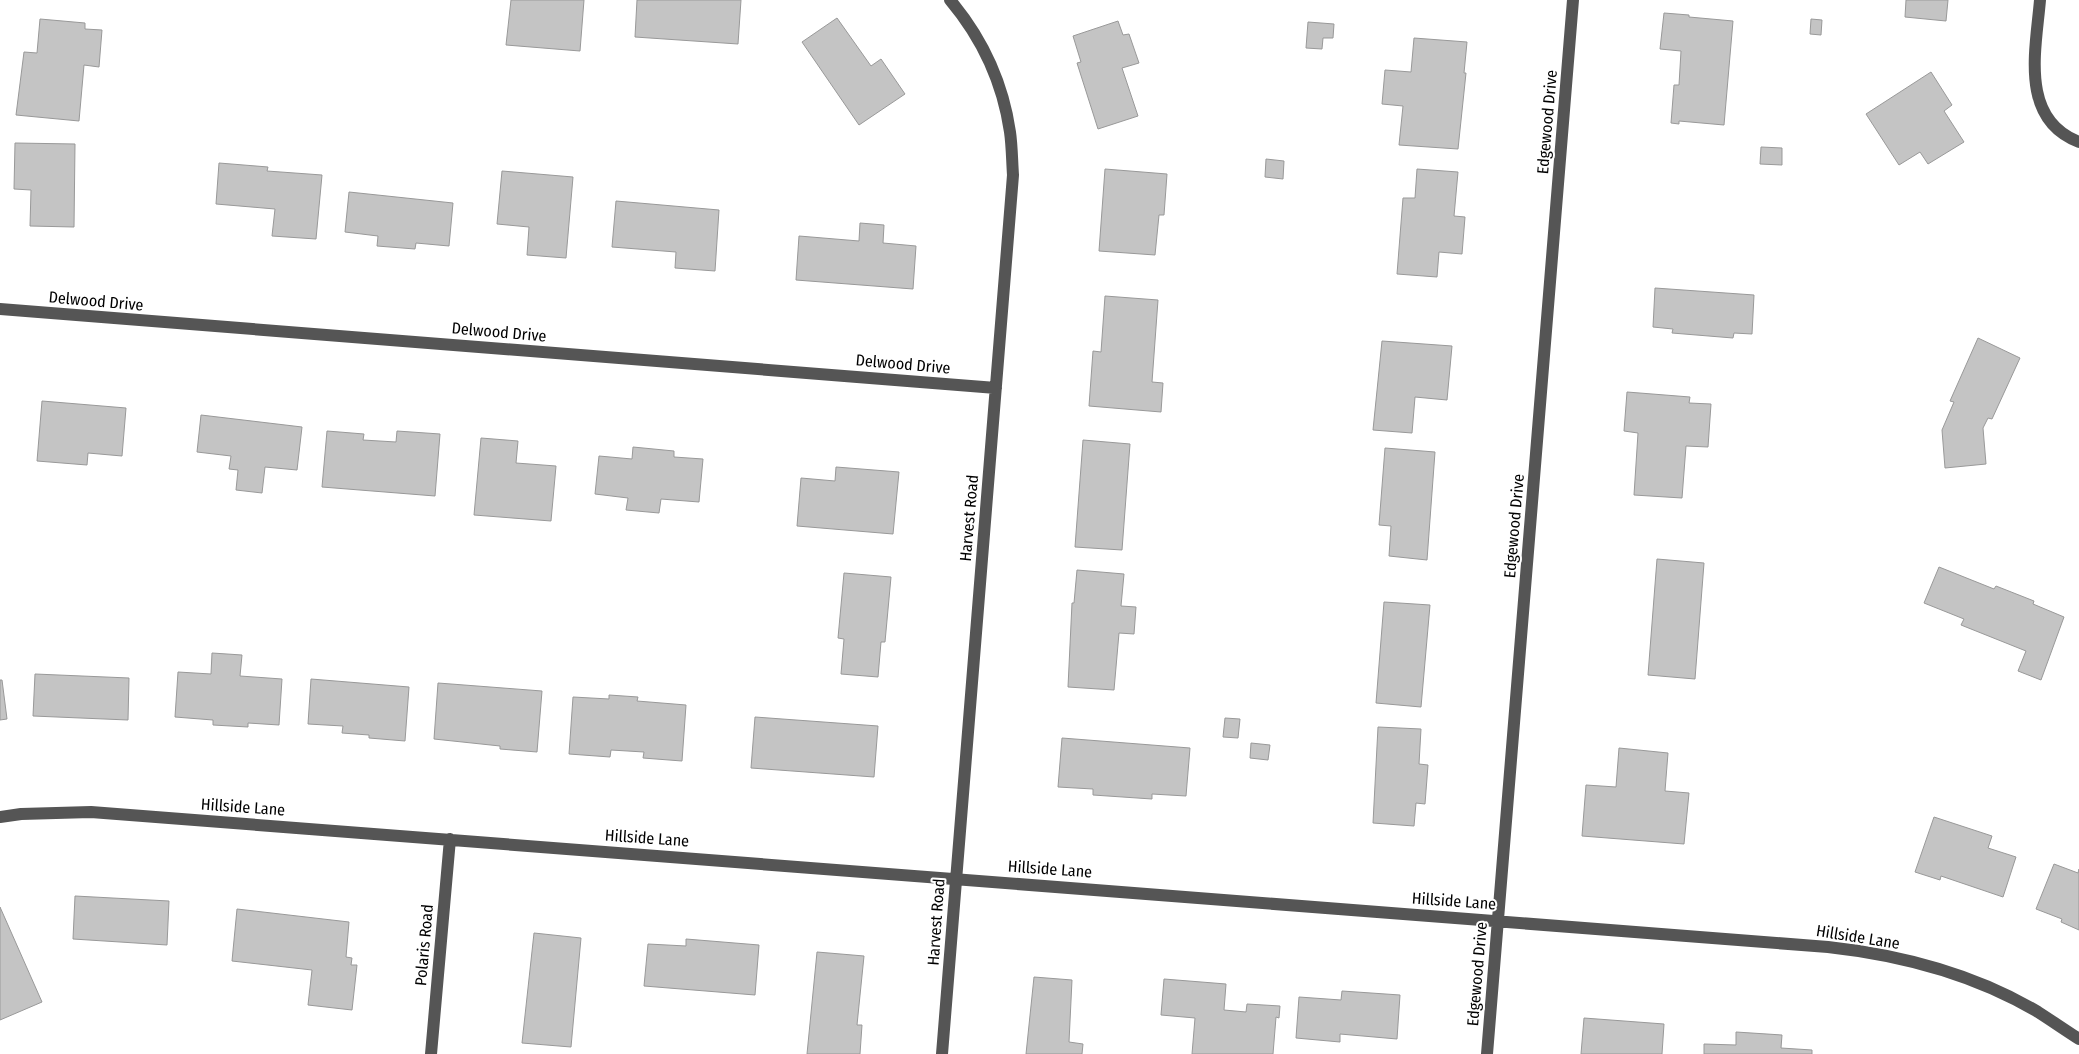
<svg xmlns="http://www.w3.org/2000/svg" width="2079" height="1054" viewBox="0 0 2079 1054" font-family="'Fira Sans Condensed',sans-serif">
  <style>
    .building { fill: #c4c4c4; stroke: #999 }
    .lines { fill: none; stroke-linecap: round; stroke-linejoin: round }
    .minor { stroke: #555; stroke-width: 12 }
    .labels { text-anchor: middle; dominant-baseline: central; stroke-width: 4; stroke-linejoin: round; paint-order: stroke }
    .street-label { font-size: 16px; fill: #000; stroke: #fff }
  </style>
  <rect width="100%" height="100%" fill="#fff"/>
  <!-- building -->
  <path class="building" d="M511,0h73l-4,51 -74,-6z
    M637,0h104l-3,44 -103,-7z
    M1906,0h42l-2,21 -41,-4z
    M1664,13l25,2v2l44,4 -9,104 -45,-4v3l-8,-1 3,-38h5l2,-34 -21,-2z
    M837,18l34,48 10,-7 24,35 -46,31 -57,-83z
    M40,19l45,4v6l17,1 -3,37 -15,-2 -5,56 -63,-6 8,-63 13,1z
    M1811,19l11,1 -1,15 -11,-1z
    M1118,21l5,14 6,-1 10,29 -17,5 16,48 -40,13 -21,-66 4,-1 -8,-26z
    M1308,22l26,2 -1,14h-10l-1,11 -16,-1z
    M1414,38l53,4 -3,31h2l-8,76 -59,-4 4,-39 -21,-2 3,-34 26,2z
    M1931,72l21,33 -8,6 20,31 -36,22 -8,-12 -21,13 -33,-51z
    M15,143l60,1 -1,83 -44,-1 1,-36 -17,-1z
    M1761,147l21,1v17l-22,-1z
    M1266,159l18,2 -1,18 -18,-2z
    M219,163l49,4 -1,4 55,4 -6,64 -44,-3 3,-27 -59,-5z
    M1105,169l62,5 -3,41h-5l-4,40 -56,-4z
    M1417,169l41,3 -4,44 11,1 -3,37 -23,-2 -2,25 -40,-3 6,-76h12z
    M502,171l71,6 -7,81 -39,-3 2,-28 -32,-3z
    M349,192l104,11 -4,43 -33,-3 -1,6 -38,-3 1,-10 -33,-4z
    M616,201l103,9 -4,61 -40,-3 1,-16 -64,-5z
    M860,223l24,2 -1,18 33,3 -3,43 -117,-9 3,-44 60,5z
    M1655,288l99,7 -2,39 -18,-1 -1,5 -61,-5 1,-4 -20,-2z
    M1105,296l53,4 -6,82 11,1 -2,29 -72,-6 4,-55 8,1z
    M1978,338l42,20 -28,61 -4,-1 -5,10 3,36 -41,4 -3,-38 12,-28 -4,-1z
    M1382,341l70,5 -5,54 -32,-3 -3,36 -39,-3z
    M1627,392l63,5 -1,6 22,1 -3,43 -22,-1 -4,52 -48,-3 4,-62 -14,-2z
    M42,401l84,7 -4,48 -34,-3 -1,12 -50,-4z
    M201,415l101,12 -5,43 -32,-3 -3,26 -26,-3 2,-20 -9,-1 2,-13 -34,-4z
    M327,431l37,3 -1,6 33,2 1,-11 43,3 -5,62 -113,-9z
    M481,438l37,3 -2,22 40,3 -5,55 -77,-6z
    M1083,440l47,4 -8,106 -47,-3z
    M633,447l41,4v6l29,2 -4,43 -38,-3 -2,14 -33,-3 2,-12 -33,-4 4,-38 33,3z
    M1385,448l50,4 -8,108 -38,-4 2,-30 -12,-1z
    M836,467l63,5 -6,62 -96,-8 4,-48 34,3z
    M1657,559l47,4 -9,116 -47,-4z
    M1939,567l55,22 2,-3 38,15 -1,3 31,13 -23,63 -23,-9 8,-20 -65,-26 3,-6 -40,-16z
    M1077,570l47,4 -3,32 15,1 -2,27 -15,-1 -5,57 -46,-3 4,-84h2z
    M844,573l47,4 -6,65h-4l-3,35 -37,-3 3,-35 -6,-1z
    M1384,602l46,3 -9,102 -45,-4z
    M212,653l30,2 -2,21 42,3 -3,46 -31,-2v4l-35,-2v-5l-38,-3 3,-45 33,2z
    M35,674l94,4 -1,42 -95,-4z
    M311,679l98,8 -4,54 -36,-3v-3l-27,-2 1,-7 -35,-2z
    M0,680h2l5,39 -7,1z
    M438,683l104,8 -5,61 -37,-3v-3l-66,-7z
    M609,695l29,2 -1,4 49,4 -4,56 -39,-3 1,-6 -33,-2 -1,7 -41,-3 4,-57 36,2z
    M755,717l123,9 -4,51 -123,-9z
    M1225,718l15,1 -2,19 -15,-1z
    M1378,727l43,2 -2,35 9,1 -3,39 -9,-1 -2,23 -41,-3z
    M1062,738l128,10 -4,48 -34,-2v5l-59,-4v-6l-35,-2z
    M1251,743l19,2 -2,15 -18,-2z
    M1619,748l49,5 -3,38 24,2 -5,51 -102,-8 4,-51 30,2z
    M1934,817l58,19 -4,12 28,9 -13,40 -62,-21 -1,4 -25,-8z
    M2054,864l24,9 1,-4v61l-18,-8 1,-3 -26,-10z
    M75,896l94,5 -2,44 -94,-6z
    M0,907l42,95 -42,18z
    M237,909l112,13 -3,35 6,1 -1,7h6l-5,45 -44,-5 4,-35 -80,-9z
    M534,933l47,5 -10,109 -49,-4z
    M686,939l73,6 -4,50 -111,-9 4,-42 38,2z
    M817,952l47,4 -7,69h5l-2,29h-53z
    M1034,977l38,3 -3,62 14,2 -1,10h-56z
    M1164,979l62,5 -2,26 22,2 1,-8 33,2 -1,12 -3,-1 -3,37h-81l3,-36 -34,-3z
    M1342,991l58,4 -3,44 -57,-5v8l-44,-4 3,-41 42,3z
    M1584,1018l80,6 -2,30h-81z
    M1736,1032l46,3 -1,13 31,2v4h-108v-10l32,1z"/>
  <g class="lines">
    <!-- minor -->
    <path class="minor" d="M2040,0c-4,49 -21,119 39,142
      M0,309l996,79
      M0,817l21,-3 70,-2 1737,135c73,8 146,27 210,65 14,9 27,18 41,27
      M431,1054l19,-215
      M942,1054l71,-879c-1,-14 -1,-29 -3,-43 -7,-48 -28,-94 -60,-132
      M1487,1054l86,-1054"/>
  </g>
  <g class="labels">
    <!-- street labels -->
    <g class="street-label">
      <text transform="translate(1547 122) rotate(-85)">Edgewood Drive</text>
      <text transform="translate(96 301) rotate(5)">Delwood Drive</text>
      <text transform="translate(499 332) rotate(5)">Delwood Drive</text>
      <text transform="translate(903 364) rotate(5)">Delwood Drive</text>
      <text transform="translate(969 518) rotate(-85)">Harvest Road</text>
      <text transform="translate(1514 526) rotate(-85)">Edgewood Drive</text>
      <text transform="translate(243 807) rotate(4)">Hillside Lane</text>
      <text transform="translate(647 838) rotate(4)">Hillside Lane</text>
      <text transform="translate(1050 869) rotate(4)">Hillside Lane</text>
      <text transform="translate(1454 901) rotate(4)">Hillside Lane</text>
      <text transform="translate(936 922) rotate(-86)">Harvest Road</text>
      <text transform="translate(1858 937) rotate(9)">Hillside Lane</text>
      <text transform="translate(424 945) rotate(-85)">Polaris Road</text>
      <text transform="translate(1477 974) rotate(-85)">Edgewood Drive</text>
    </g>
  </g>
</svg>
